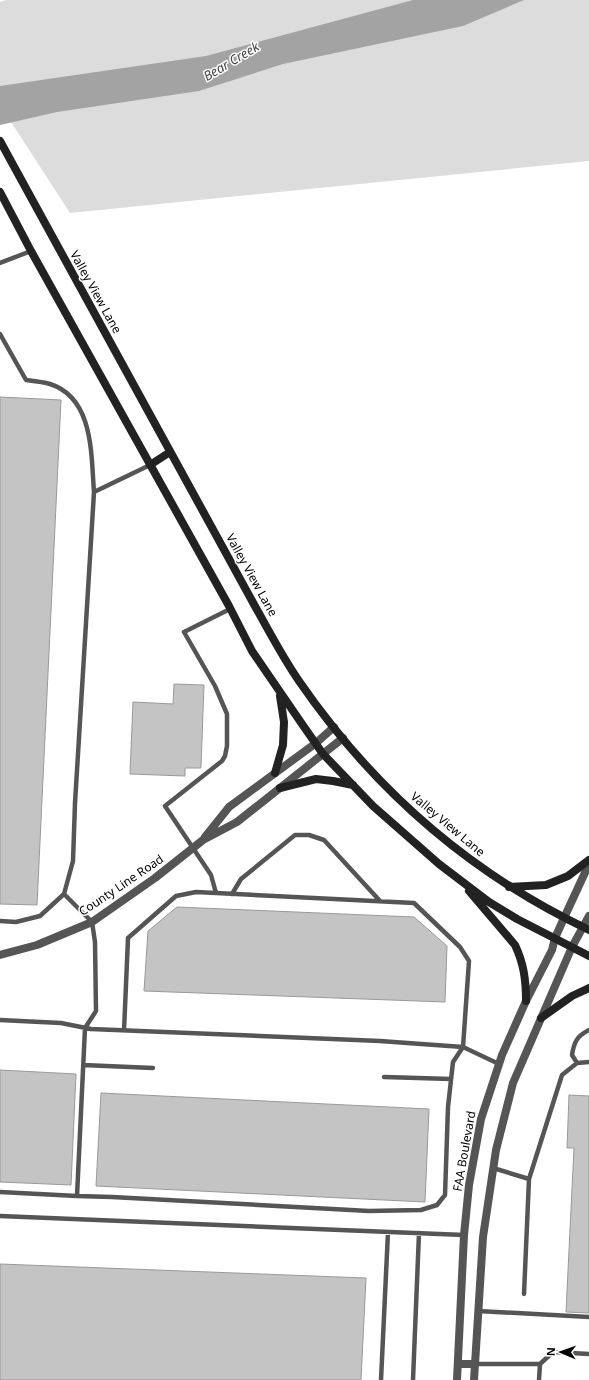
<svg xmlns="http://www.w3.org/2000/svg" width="589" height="1380" viewBox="0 0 589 1380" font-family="'Noto Sans',sans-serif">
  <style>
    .green { fill: #dcdcdc }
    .water { fill: #a3a3a3 }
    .building { fill: #c4c4c4; stroke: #999 }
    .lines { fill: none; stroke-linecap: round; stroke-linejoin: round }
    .service { stroke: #555; stroke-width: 4.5 }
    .tertiary { stroke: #555; stroke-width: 8 }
    .secondary { stroke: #222; stroke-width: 8 }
    .labels { text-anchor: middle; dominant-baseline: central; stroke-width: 3; stroke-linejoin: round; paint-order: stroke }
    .street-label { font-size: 12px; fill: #000; stroke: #fff }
    .water-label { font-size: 13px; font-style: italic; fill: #444; stroke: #fff }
  </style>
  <rect width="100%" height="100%" fill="#fff"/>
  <!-- green -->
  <path class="green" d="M6,0h583v161l-519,52 -70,-108v-103z"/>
  <!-- water -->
  <path class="water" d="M413,0h111l-61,26 -180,38 -84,27 -142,21 -57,13v-39l206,-30z"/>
  <!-- building -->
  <path class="building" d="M0,397l61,3 -24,505 -37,-1z
    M174,684l30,1 -3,83h-16v8l-55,-2 3,-72 40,2z
    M177,907l237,10 33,29 -2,56 -301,-11 4,-60z
    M0,1070l76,4 -5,111 -71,-3z
    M101,1093l328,16 -4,93 -329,-16z
    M569,1095l20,1v217l-23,-1 8,-164h-7z
    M0,1264l366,14 -5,102h-361z"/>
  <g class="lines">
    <!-- service -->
    <path class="service" d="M0,263l31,-12
      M0,334l26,46c8,1 17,2 24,4 44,14 41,71 44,108
      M216,893l-5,-18 -46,-69 57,-45 3,-5 2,-10v-32l-12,-28 -31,-54 46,-23
      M64,894l9,-33 2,-58 19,-311 56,-27
      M232,894l9,-15 54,-44h14l15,5 56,61
      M0,921l16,1 24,-6 24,-22 28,28 3,20 1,69 -11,17 -8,168 -77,-4
      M0,1020l61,3 30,6 289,12 83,6 36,17
      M577,1063l-5,-8c2,-13 5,-19 17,-25
      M83,1065l70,3
      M384,1077l67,2
      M493,1168l36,11
      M77,1196l35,1 257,14 52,-1 16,-5 8,-10 3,-88 5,-45 10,-15 6,-86 -9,-14 -46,-44 -218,-11 -20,4 -48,42 -4,93
      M0,1216l464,19
      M524,1294l5,-115 33,-104 15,-12 12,-1
      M478,1311l111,6
      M475,1364h65l13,-12 36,2
      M381,1380l7,-148
      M413,1380l6,-147
      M539,1380l1,-16"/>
    <!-- tertiary -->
    <path class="tertiary" d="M205,837l24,-30 87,-64 18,-16
      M0,955l37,-10 55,-23 63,-44 48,-38 34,-18 106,-84
      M458,1364h17
      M457,1380l7,-145 5,-50 12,-66 21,-64 24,-54 26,-51 3,-12 9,-20 25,-54
      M474,1380l9,-143 13,-87 17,-67 59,-136 17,-31"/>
    <!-- secondary -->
    <path class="secondary" d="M0,141l256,467c14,25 27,50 43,73 75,109 170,192 290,249
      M0,192l31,59 198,355 23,45 50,73 21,30 50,52 66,58 50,38 28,17 72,37
      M150,465l20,-13
      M275,773l8,-28 1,-23 -4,-26
      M280,788l36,-9 17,2 20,4
      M509,887l37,-2 22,-9 21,-16
      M469,891l46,54c9,19 11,36 11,56
      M541,1018l31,-22 17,-8"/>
  </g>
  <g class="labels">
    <!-- street labels -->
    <g class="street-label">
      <text transform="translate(96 292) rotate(61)">Valley View Lane</text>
      <text transform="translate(252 575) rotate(61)">Valley View Lane</text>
      <text transform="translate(448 824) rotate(40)">Valley View Lane</text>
      <text transform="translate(121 885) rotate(-34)">County Line Road</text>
      <text transform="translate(464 1151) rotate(-80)">FAA Boulevard</text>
    </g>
    <!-- water labels -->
    <g class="water-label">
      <text transform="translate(231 61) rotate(-31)">Bear Creek</text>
    </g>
  </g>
  <!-- north arrow -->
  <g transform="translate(561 1352) rotate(272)" stroke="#ffffff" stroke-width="3" paint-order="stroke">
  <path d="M0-3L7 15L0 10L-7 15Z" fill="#000000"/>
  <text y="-6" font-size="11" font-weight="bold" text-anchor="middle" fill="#000000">N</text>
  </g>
</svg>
